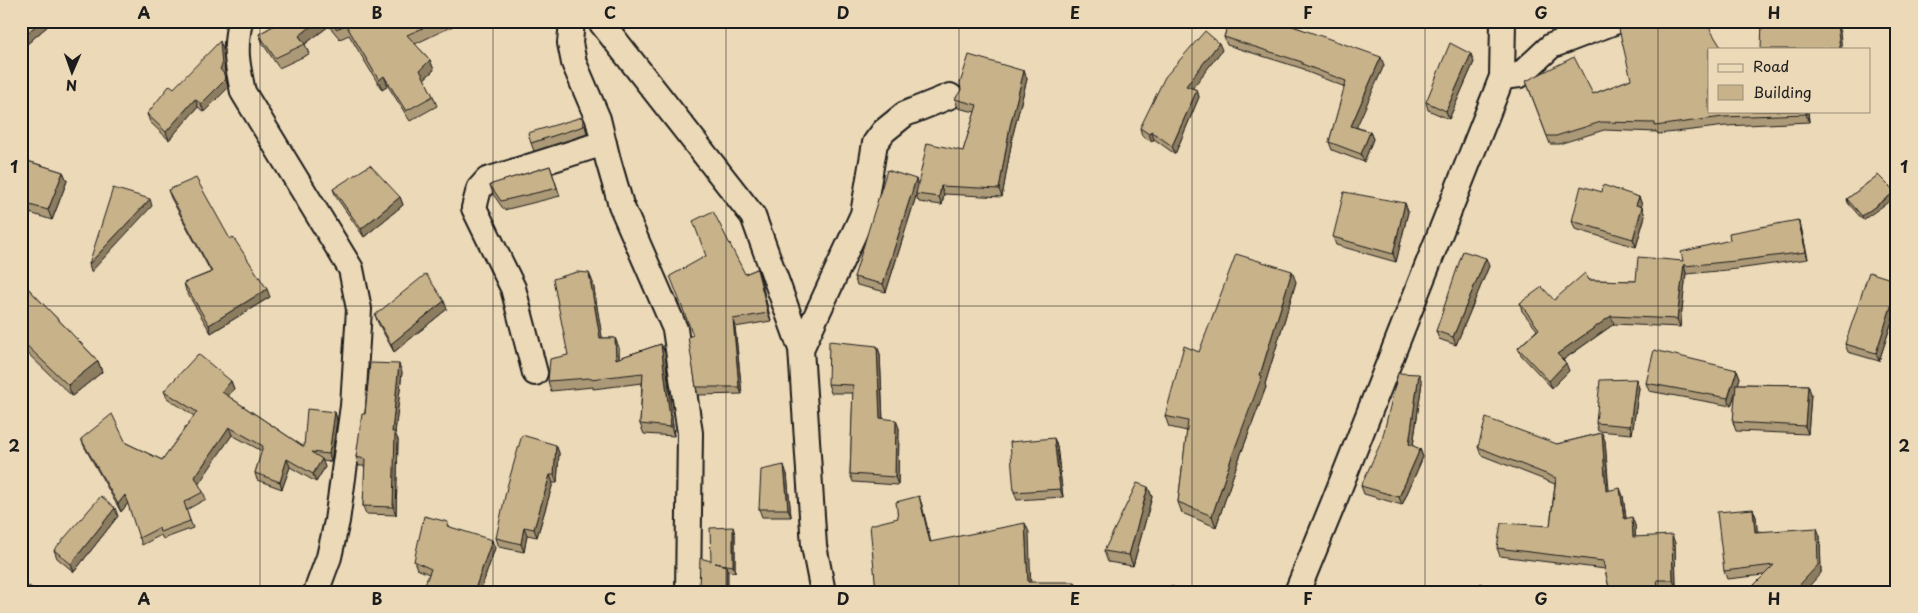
<svg xmlns="http://www.w3.org/2000/svg" width="1918" height="613" viewBox="0 0 1918 613" font-family="'Playpen Sans',sans-serif">
  <style>
    .lines { fill: none; stroke-linecap: round; stroke-linejoin: round }
    .minor-casing { stroke: #1c1c1c; stroke-width: 28 }
    .minor { stroke: #ecd9b7; stroke-width: 24 }
    .wall { fill: #ac9977; stroke: #1c1c1c }
    .shaded-wall { fill: #8c7d61; stroke: #1c1c1c }
    .building { fill: #c8b28a; stroke: #1c1c1c }
    .grid { fill: none; stroke: #1c1c1c; stroke-width: 1; stroke-opacity: 0.55 }
    .neatline { fill: none; stroke: #1c1c1c; stroke-width: 2 }
    .grid-label { font-size: 16px; text-anchor: middle; font-weight: bold; fill: #1c1c1c }
  </style>
  <rect width="100%" height="100%" fill="#ecd9b7"/>
  <filter id="ink" filterUnits="userSpaceOnUse"><feTurbulence type="fractalNoise" baseFrequency=".02" numOctaves="2"/><feDisplacementMap in="SourceGraphic" scale="10" xChannelSelector="R" yChannelSelector="G"/><feConvolveMatrix kernelMatrix="1 2 1 2 8 2 1 2 1" color-interpolation-filters="sRGB"/></filter>
  <g filter="url(#ink)">
    <g class="lines">
      <!-- minor casing -->
      <g class="minor-casing">
        <path id="minor" d="M240,21c-6,30 -3,42 3,71l108,177 8,40 -6,97 -16,115 -8,36 -13,35
          M572,21l-2,22 4,20 24,56 10,41 13,45 54,124 15,104 -2,159
          M600,21l153,195 48,133 13,197 9,46
          M1502,77l18,-2 31,-29 66,-25
          M801,349l62,-135 12,-71 9,-12 21,-17 45,-18
          M535,373l-22,-85 -39,-80 5,-19 8,-9 117,-37
          M1297,592l36,-88 169,-427 1,-56"/>
      </g>
      <!-- minor -->
      <use href="#minor" class="minor"/>
    </g>
    <!-- wall -->
    <path class="wall" d="M21,21l29,3 -23,20 -6,-7z
      M282,21h169l2,5 -38,18 15,16 4,10 -10,9 9,17 4,10 -27,15 -22,-35 -6,4 -33,-55 -9,4 -11,-13 -24,18 4,10 -30,14 -16,-24 -4,-10z
      M1229,21h61l-1,3 95,41 -28,62 14,5 3,7 -9,23 -32,-12 -3,-8 16,-55 -40,-16 -1,-2 -77,-24 -3,-8z
      M223,49l2,25v1l3,13 -24,24 -6,-5 -29,33 -19,-18 -3,-8 27,-26z
      M1222,50l-30,38 5,2 2,7 -24,57 -21,-15 -2,3 -10,-6 -2,-8z
      M1474,62l-25,57 -21,-9 -2,-8z
      M1024,71l3,8 -14,55 -11,63 -58,-3 -2,11 -23,-3 -3,-6 -30,96 -29,-7 -3,-8 64,-94 45,-32 12,-39 -17,-4 -3,-9z
      M1631,79l78,32h99l1,11 -83,4 -68,8 -1,-2 -53,-2 -45,14h-9l-24,-63 67,13z
      M585,125l2,9 -53,17 -3,-8z
      M21,159l42,13 4,9 -15,39 -22,-7 -5,56 -4,-2z
      M550,166l10,30 -56,14 -11,-16 -3,-9z
      M1878,175l-15,45 -15,-17 -1,-4z
      M333,189l67,8 3,8 -39,32 -28,-40z
      M168,190l62,49 40,58 -59,36 -25,-42 -2,-8 27,-11 -40,-74z
      M1602,192l37,5 3,8 -1,2 4,9 -9,31 -61,-18 -3,-8z
      M1405,203l3,9 -12,50 -60,-17 -3,-8z
      M1798,220l3,7 7,32 -71,10 -50,5 -1,-1 -6,54 -66,-3 -51,36 6,11 -17,17 -31,-33 -3,-7 19,-18 -15,-19 -2,-8 34,-3 35,-20 47,1 47,-20z
      M1489,266l-33,79 -17,-6 -3,-8z
      M757,269l3,7 11,45 -36,6 7,67 -44,1 -2,-8 -3,-52 52,-61z
      M589,273l4,10 9,55h13l4,10v10l42,-14 4,9 9,83 -30,-2 -4,-10 2,-41 -49,6v-2l-42,4 -3,-10 20,-26z
      M21,281l77,80 4,11 -30,24 -51,-49z
      M1897,281v25l-18,55 -31,-9 -3,-8z
      M1296,282l-31,102 1,3 -30,80 -20,60 -34,-14 -4,-11 9,-71 -18,-4 -4,-11 34,-64z
      M447,309l-53,43 -16,-29 -3,-8z
      M877,346l3,8 3,65 16,9 -1,57 -45,-3 -3,-8 3,-81h-22l-3,-9z
      M1737,370l3,8 -2,6 70,1 3,9 -3,40 -72,-3 -3,-9 3,-30 -5,14 -82,-15 -3,-8z
      M402,372l-7,61 3,7 -2,75 -30,-1 -3,-8 2,-40h-6l-3,-9 9,-43z
      M1636,379l3,9 -7,46 -34,-3 -2,-8z
      M231,381l3,8 -6,7 76,51 31,-35 2,8 -6,42 -9,-1 3,6 -9,15 -26,-15 -8,22 -25,-9 -2,-7 7,-22 -30,-16 -34,48 5,9 3,7 -20,11 7,18 -30,11 -2,-4 -19,10 -14,-42 -7,9 -37,-66 -3,-7 45,4 36,17 32,-44 -27,-18 -3,-7z
      M1422,382l-9,64 7,3 3,8 -21,48 -38,-11 -3,-8z
      M1602,433l3,8 4,49 14,6 3,22 9,7v12l40,6 1,45h-16v4h-50l-5,-23 -105,-13 -3,-8 53,-22 5,-42 -74,-29 -3,-8 79,-3z
      M1054,438l3,8 6,51 -46,3 -3,-8z
      M556,445l3,8 -2,30h-4l-16,54 -10,-2 -3,17 -25,-5 -3,-9z
      M787,474l4,43h-29l-3,-8z
      M1148,487l4,10 -19,69 -25,-4 -4,-11z
      M1753,509l3,8 1,14 63,5 1,37 -57,2 -37,4 -3,-8z
      M118,516l-44,56 -17,-14 -3,-8z
      M450,527l45,21 -15,44h-58l7,-18 -12,-5 -3,-8z
      M735,534v38l-8,-1 1,1 -17,-11z"/>
    <!-- shaded-wall -->
    <path class="shaded-wall" d="M41,21h9v3l-23,20 -3,-8z
      M318,21h9l2,5 -24,18 -6,-8z
      M1285,21h5l-3,10 -3,-8z
      M1837,24l3,8 2,17h-2z
      M220,41l3,8 2,25v1l3,13 -24,24 -3,-8 19,-35z
      M1219,43l3,7 -34,44 -2,-8z
      M1471,54l3,8 -25,57 -3,-8z
      M1381,57l3,8 -30,68 -3,-7z
      M430,60l4,10 -11,10 -3,-10z
      M1024,71l3,8 -14,55 -11,63 -3,-8 11,-63z
      M384,76l4,10 -6,4 -3,-10z
      M1197,90l2,7 -24,57 -3,-8z
      M195,99l3,8 -29,33 -3,-8z
      M1806,111h2l1,11 -3,-8z
      M1151,131l3,8 -2,3 -3,-8z
      M1370,132l3,7 -9,23 -3,-8z
      M63,172l4,9 -15,39 -4,-10z
      M916,179l3,8 -3,7v2l-30,96 -3,-8z
      M941,186l3,8 -2,11 -3,-8z
      M1895,192l2,4 -34,24 -1,-4z
      M400,197l3,8 -39,32 -3,-8z
      M1639,197l3,8 -3,8 -3,-8z
      M150,199l2,7 -61,66 -2,-8z
      M1405,203l3,9 -12,50 -3,-8z
      M26,204l4,9 -5,56 -3,-9z
      M1642,207l3,9 -9,31 -3,-8z
      M1798,220l3,7 7,32 -2,-7z
      M1486,258l3,8 -33,79 -3,-8z
      M1684,264l2,9 -6,54 -3,-8z
      M757,269l3,7 11,45 -3,-8z
      M1292,271l4,11 -31,102 1,3 -30,80 -20,60 -4,-11 20,-60 28,-81z
      M589,273l4,10 11,65 -4,-10z
      M1897,288v18l-18,55 -3,-8z
      M267,289l3,8 -59,36 -2,-8z
      M444,301l3,8 -53,43 -3,-8z
      M1611,316l3,8 -54,38 -3,-8z
      M733,319l2,8 7,67 -3,-7z
      M615,338l4,10v21l-3,-10z
      M661,344l4,9 9,83 -3,-9z
      M877,346l3,8 3,72 -3,-8z
      M98,361l4,11 -30,24 -4,-11z
      M1566,363l3,8 -17,17 -3,-7z
      M399,364l3,8 -7,61 3,7 -2,75 -3,-8 -1,-75z
      M1737,370l3,8 -9,28 -3,-8z
      M1419,374l3,8 -10,70 -3,-8z
      M1636,379l3,9 -7,46 -2,-8z
      M231,381l3,8 -9,11 -3,-8z
      M1808,385l3,9 -3,40 -3,-8z
      M335,412l2,8 -6,42 -2,-8z
      M896,420l3,8 -1,57 -3,-8z
      M229,427l3,8 -34,50 -3,-8z
      M1602,433l3,8 4,58 -3,-8z
      M1054,438l3,8 6,51 -3,-8z
      M556,445l3,8 -2,30 -3,-8z
      M1420,449l3,8 -21,48 -3,-8z
      M287,459l3,8 -8,22 -2,-7z
      M322,459l3,8 -9,15 -3,-8z
      M784,465l3,9 4,43 -3,-8z
      M550,475l3,8 -16,54 -3,-8z
      M1148,487l4,10 -19,69 -4,-11z
      M1620,488l3,8 4,31 -3,-8z
      M125,495l3,8 -7,9 -3,-8z
      M919,496l3,9 11,46 -3,-9z
      M115,508l3,8 -44,56 -3,-8z
      M1753,509l3,8 2,23 -3,-8z
      M1632,517l3,8 1,20 -3,-8z
      M1025,523l4,9 2,58 -3,-8z
      M524,527l3,8 -3,17 -3,-8z
      M733,527l2,7v38l-2,-6z
      M1817,528l3,8 1,37 -17,19h-11z
      M1672,535l3,8 1,45 -3,-8z
      M492,540l3,8 -15,44h-6z
      M726,566l2,6v20h-2z
      M1075,582l3,8v2h-3z"/>
    <!-- building -->
    <path class="building" d="M21,21h20l-17,15 -3,-4z
      M282,21h36l-19,15 6,8 -30,14 -16,-24z
      M329,21h109l-31,14 23,25 -10,10 13,26 -27,15 -22,-35 -5,4 -33,-55 -10,4z
      M1229,21h56l-1,2 97,34 -30,69 19,6 -9,22 -32,-12 17,-61 -44,-17v-2l-78,-25z
      M1629,21h76l17,28h-13v62h97v3l-83,3 -68,9v-3l-54,-1 -45,14h-9l-21,-55 48,-24 19,37 38,-15 -12,-50z
      M1762,21h41v3h34l3,25h-79z
      M1205,31l14,12 -33,43 11,4 -25,56 -21,-15 -2,3 -9,-6 25,-51z
      M220,41l2,25 -2,3 4,5 1,6 -24,24 -6,-5 -29,33 -19,-18 23,-29 4,3z
      M1450,43l21,11 -25,57 -20,-9z
      M969,55l55,16 -14,55 -11,63 -58,-3 -2,11 -23,-3 11,-51 36,8 14,-46 -22,-6 6,-9 -1,-7z
      M582,117l2,9 -53,17 -3,-10z
      M21,159l42,13 -15,38 -22,-6 -4,56z
      M370,165l30,32 -39,32 -28,-40z
      M550,166l7,22 -56,13 -11,-16 2,-1z
      M887,170l29,9 -33,105 -29,-7z
      M1878,175l17,17 -33,24 -15,-17z
      M196,178l34,61 3,-2 34,52 -58,36 -25,-42 28,-11 -44,-82z
      M1603,185l36,12 -3,8 6,2 -9,32 -61,-18 9,-35 21,6z
      M113,188l37,11 -61,65z
      M1344,192l61,11 -12,51 -60,-17z
      M713,211l32,63 12,-5 11,44 -35,6 6,68h-43l-8,-50 5,-2 -23,-59 36,-20 -13,-35z
      M1798,220l8,32 -71,9 -51,5v-2l-7,55 -66,-3 -54,38 9,9 -17,18 -31,-33 21,-19 -19,-26 22,-16 12,13 31,-27 4,7 47,1 2,-24 45,4 -2,-9 49,-12 -1,-7z
      M1463,251l23,7 -33,79 -17,-6z
      M1236,254l56,17 -32,104 2,1 -30,80 -20,60 -34,-14 10,-81 -23,-5 19,-70 15,6z
      M577,272l12,1 11,65h15l1,21 45,-15 10,83 -31,-3 3,-51 -53,6 -1,-1 -41,3 2,-22 18,-4 -15,-76z
      M1869,272l28,9v7l-21,65 -31,-9z
      M426,274l18,27 -53,43 -16,-29z
      M21,281l77,80 -30,24 -47,-45z
      M829,341l48,5 3,72 16,2 -1,57 -45,-3 3,-89 -25,-1z
      M1654,350l83,20 -9,28 -82,-15z
      M198,354l33,27 -9,11 82,55 3,-38 28,3 -6,42 -18,-2 11,7 -9,15 -26,-15 -7,23 -25,-9 8,-27 -34,-19 -34,50 8,15 -19,10 6,19 -30,11 -1,-4 -20,10 -14,-43 -7,9 -37,-65 31,-25 14,29 36,17 35,-48 -33,-21z
      M370,363l29,1 -7,68h3l-2,75 -30,-1 2,-47 -9,-2 6,-43h3z
      M1398,373l21,1 -10,70 11,5 -21,48 -38,-11 21,-46z
      M1636,379l-6,47 -34,-3 4,-43z
      M1736,384l72,1 -3,41 -72,-4z
      M1486,418l71,26 45,-11 4,58 14,-3 4,31 8,-2 1,20 39,-2 1,45h-16l2,12h-49l-7,-31 -106,-13 4,-25 49,3 6,-48 -78,-31z
      M522,435l34,10 -2,30h-4l-16,54 -10,-2 -3,17 -25,-6 11,-51z
      M1054,438l6,51 -46,3 -4,-50z
      M784,465l4,44h-29l2,-39z
      M1137,483l11,4 -19,68 -25,-4z
      M101,496l14,12 -44,56 -17,-14z
      M919,496l11,46 95,-19 3,59h47v10h-207v-2l8,1 -6,-66 28,-7 -2,-16z
      M1753,509l2,23 62,-4 1,37 -25,27h-46l27,-27 -50,6 -7,-59z
      M424,516l24,6 -1,4 45,14 -18,52h-52l9,-23 -17,-8z
      M733,527v39l-18,-3 11,3v26h-27l1,-34 11,3 -1,-33z
      M1481,583l8,9h-18z
      M29,586l9,6h-14z
      M1170,586l20,6h-21z
      M1455,587l3,5h-4z
      M1832,589l11,3h-12z"/>
  </g>
  <!-- grid -->
  <path class="grid" d="M260,21v571M493,21v571M726,21v571M959,21v571M1192,21v571M1425,21v571M1658,21v571M21,306h1876"/>
  <!-- margin -->
  <rect width="1918" height="613" fill="none" stroke="#ecd9b7" stroke-width="55"/>
  <!-- legend -->
  <rect x="1708" y="48" width="162" height="65" fill="#ecd9b7" stroke="#998d79"/>
  <rect x="1718" y="64" width="25" height="8" fill="#ecd9b7" stroke="#998d79"/>
  <text x="1753" y="72" font-size="15" fill="#1c1c1c">Road</text>
  <rect x="1718" y="85" width="25" height="15" fill="#c8b28a" stroke="#998d79"/>
  <text x="1753" y="98" font-size="15" fill="#1c1c1c">Building</text>
  <!-- north arrow -->
  <g transform="translate(72 72) rotate(182)" stroke="#ecd9b7" stroke-width="4" paint-order="stroke">
  <path d="M0-4L9 19L0 12L-9 19Z" fill="#1c1c1c"/>
  <text y="-8" font-size="14" font-weight="bold" text-anchor="middle" fill="#1c1c1c">N</text>
  </g>
  <rect x="28" y="28" width="1862" height="558" class="neatline"/>
  <g class="grid-label">
    <text x="144" y="19">A</text>
    <text x="377" y="19">B</text>
    <text x="610" y="19">C</text>
    <text x="843" y="19">D</text>
    <text x="1075" y="19">E</text>
    <text x="1308" y="19">F</text>
    <text x="1541" y="19">G</text>
    <text x="1774" y="19">H</text>
    <text x="14" y="173">1</text>
    <text x="1904" y="173">1</text>
    <text x="14" y="452">2</text>
    <text x="1904" y="452">2</text>
    <text x="144" y="605">A</text>
    <text x="377" y="605">B</text>
    <text x="610" y="605">C</text>
    <text x="843" y="605">D</text>
    <text x="1075" y="605">E</text>
    <text x="1308" y="605">F</text>
    <text x="1541" y="605">G</text>
    <text x="1774" y="605">H</text>
  </g>
</svg>
